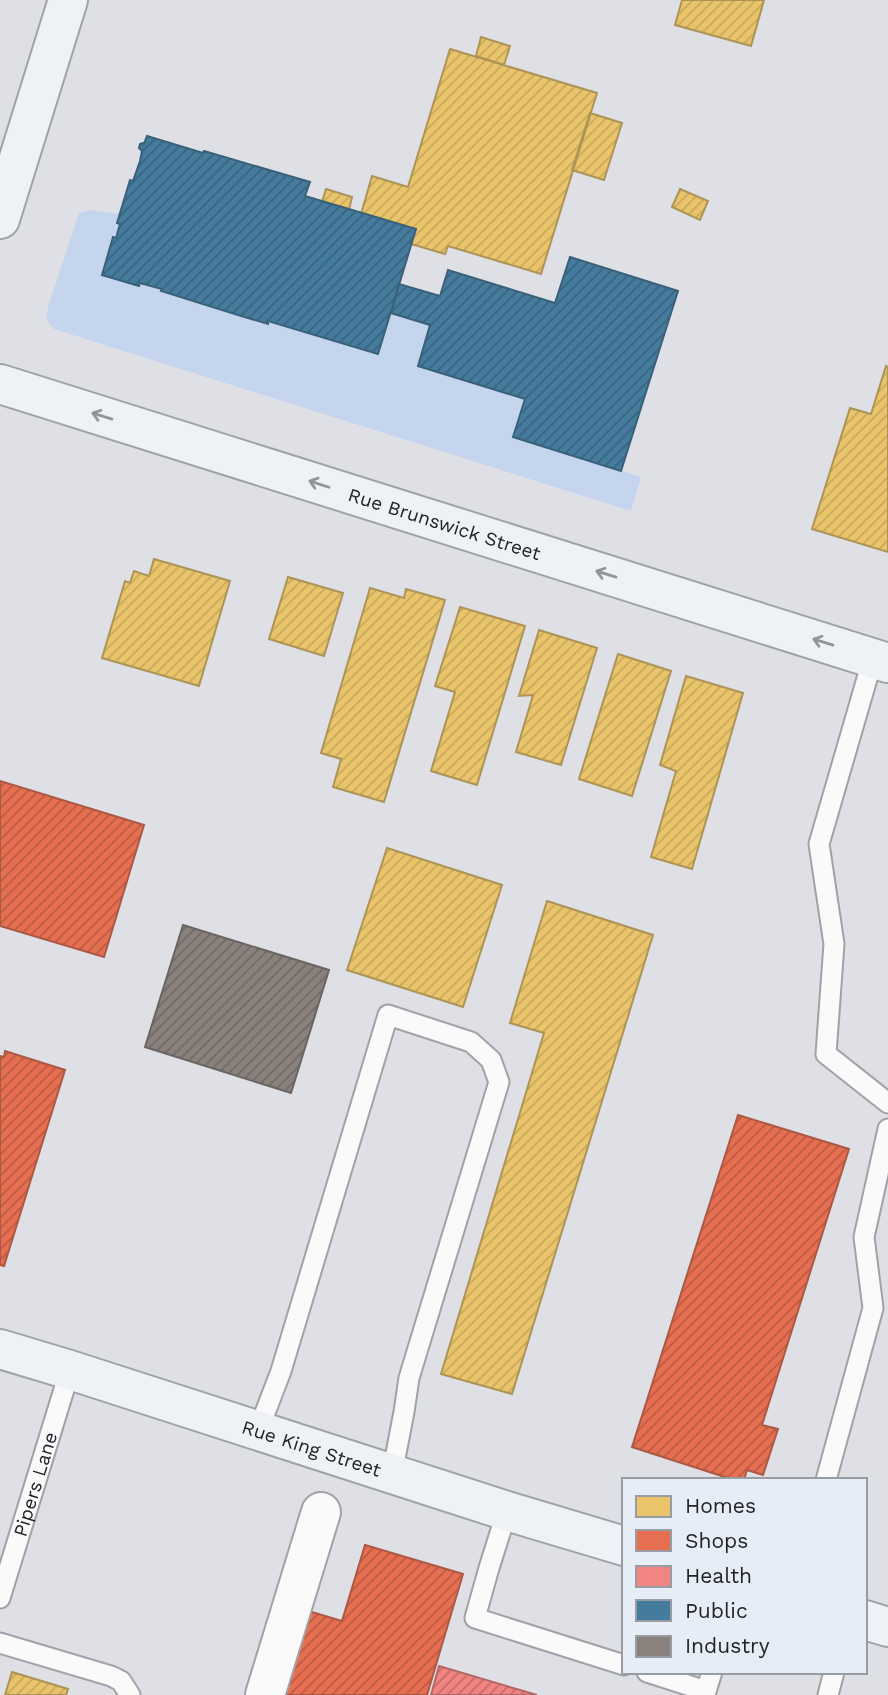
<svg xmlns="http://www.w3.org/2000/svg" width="888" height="1695" viewBox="0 0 888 1695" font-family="'Work Sans',sans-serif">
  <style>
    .grass { fill: #c6d5ee }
    .homes { fill: url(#homes-hatch); stroke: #ad9456; stroke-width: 2 }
    .shops { fill: url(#shops-hatch); stroke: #ac5844; stroke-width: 2 }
    .health { fill: url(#health-hatch); stroke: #b36767; stroke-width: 2 }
    .public { fill: url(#public-hatch); stroke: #3a617a; stroke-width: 2 }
    .industry { fill: url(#industry-hatch); stroke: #6a6562; stroke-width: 2 }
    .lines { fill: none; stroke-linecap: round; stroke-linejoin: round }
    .lane-casing { stroke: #a0a2a7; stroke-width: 23 }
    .street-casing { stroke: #a0a2a7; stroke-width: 42 }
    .secondary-casing { stroke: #a0a2a7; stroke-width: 42 }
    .lane { stroke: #fafafb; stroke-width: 19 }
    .street { stroke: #fafafb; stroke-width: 38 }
    .secondary { stroke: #eef1f5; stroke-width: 38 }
    .oneway { stroke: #929498 }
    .labels { text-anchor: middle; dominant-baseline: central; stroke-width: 7; stroke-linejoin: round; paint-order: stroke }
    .street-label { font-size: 19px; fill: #212327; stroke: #e7edf6 }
  </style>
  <defs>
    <pattern id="homes-hatch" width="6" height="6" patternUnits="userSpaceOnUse" patternTransform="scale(1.75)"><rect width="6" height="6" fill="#e9c46a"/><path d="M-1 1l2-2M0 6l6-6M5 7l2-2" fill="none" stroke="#c8a85c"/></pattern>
    <pattern id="shops-hatch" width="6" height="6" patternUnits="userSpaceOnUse" patternTransform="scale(1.75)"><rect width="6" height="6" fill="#e76f51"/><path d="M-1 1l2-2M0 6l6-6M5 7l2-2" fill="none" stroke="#bb5b43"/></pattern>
    <pattern id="health-hatch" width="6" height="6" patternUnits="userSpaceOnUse" patternTransform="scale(1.75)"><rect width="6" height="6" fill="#f28482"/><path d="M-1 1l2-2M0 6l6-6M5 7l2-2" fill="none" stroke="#c46c6a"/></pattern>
    <pattern id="public-hatch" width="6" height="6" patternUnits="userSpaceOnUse" patternTransform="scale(1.75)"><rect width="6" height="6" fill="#457b9d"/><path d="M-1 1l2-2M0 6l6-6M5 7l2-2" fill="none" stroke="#396480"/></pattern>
    <pattern id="industry-hatch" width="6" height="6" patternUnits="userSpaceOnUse" patternTransform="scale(1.75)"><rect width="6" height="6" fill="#8a817c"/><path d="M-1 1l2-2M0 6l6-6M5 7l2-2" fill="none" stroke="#706966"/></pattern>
  </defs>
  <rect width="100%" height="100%" fill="#dee0e6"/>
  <!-- grass -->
  <path class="grass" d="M90,210l30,4 -3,8 3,2 -4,14 -3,-1 -11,38 36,11 2,-3 22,6v2c72,22 144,41 216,63l13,-41 39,12 -12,41 107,33 -12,38 128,40 -10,34 -577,-182 -8,-10 2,-12 31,-94z"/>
  <!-- homes -->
  <path class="homes" d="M682,0h82l-13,46 -76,-21z
    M481,37l29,9 -6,19 -28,-9z
    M450,49l147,44 -56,181 -93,-28 -3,8 -88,-26 15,-52 36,11z
    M590,113l32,10 -18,57 -32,-10z
    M326,189l26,8 -3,13 -27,-8z
    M680,189l28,12 -8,19 -28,-13z
    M886,366l2,1v185l-76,-23 38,-121 21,6z
    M154,559l76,22 -31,105 -97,-28 23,-77 5,2 4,-12 15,5z
    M288,577l55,16 -19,63 -55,-17z
    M370,588l34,10 2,-9 39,11 -61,202 -51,-15 8,-28 -20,-6z
    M460,607l65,19 -48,159 -46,-14 24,-79 -20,-6z
    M539,630l58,18 -36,117 -45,-13 17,-57 -14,1z
    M618,654l53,17 -39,125 -53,-17z
    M686,676l57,17 -51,176 -41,-12 25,-86 -16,-6z
    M387,848l115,37 -39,122 -116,-37z
    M547,901l106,34 -141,459 -71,-20 103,-341 -34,-10z
    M12,1672l56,17 -2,6h-61z"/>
  <!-- shops -->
  <path class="shops" d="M0,781l144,44 -40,132 -104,-31z
    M5,1051l60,19 -61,196 -4,-1v-209l4,1z
    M738,1115l111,34 -87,276 16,4 -15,46 -16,-5 -3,10h-10l-102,-33z
    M365,1545l98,29 -36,121h-147l25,-85 37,11z"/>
  <!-- health -->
  <path class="health" d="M439,1666l98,29h-106z"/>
  <!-- public -->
  <path class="public" d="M147,136l56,17 1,-2 106,31 -5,14 111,33 -38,125 -110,-33v3l-30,-9 -77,-24 1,-2 -22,-6 -1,3 -37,-11 11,-38 3,1 4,-14 -3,-1 13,-43 3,1 7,-20 2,-10 -3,-3 1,-4 3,-1 1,1z
    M570,257l108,34 -57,180 -108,-34 12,-38 -107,-33 12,-41 -39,-12 8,-29 41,12 8,-26 107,33z"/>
  <!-- industry -->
  <path class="industry" d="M183,925l146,45 -38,123 -146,-46z"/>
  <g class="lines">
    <!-- lane casing -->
    <g class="lane-casing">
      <g id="lane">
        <path d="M873,658l-54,186 15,100 -8,110 62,49"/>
        <path d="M258,1431l23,-60 107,-356 83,27 20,18 8,22 -90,296 -5,34 -12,62"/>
        <path d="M826,1480l47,-172 -9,-71 24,-108"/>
        <path d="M507,1511l-18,57 -14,50 149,47"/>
        <path id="s1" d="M0,1598l70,-228"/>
        <path d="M0,1643l111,33 10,5 9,14"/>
        <path d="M647,1672l59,19 6,-19"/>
        <path d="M828,1695l6,-23"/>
      </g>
    </g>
    <!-- street casing -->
    <g class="street-casing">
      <path id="street" d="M265,1695l56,-183"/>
    </g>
    <!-- secondary casing -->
    <g class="secondary-casing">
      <g id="secondary">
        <path d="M0,219l68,-219"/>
        <path id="s2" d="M0,384l888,279"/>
        <path id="s3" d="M0,1349l70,21 437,141 117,35"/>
        <path d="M865,1620l23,7"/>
      </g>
    </g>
    <!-- lane -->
    <use href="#lane" class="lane"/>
    <!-- street -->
    <use href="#street" class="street"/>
    <!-- secondary -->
    <use href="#secondary" class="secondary"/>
  </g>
  <!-- one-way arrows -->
  <defs><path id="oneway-shaft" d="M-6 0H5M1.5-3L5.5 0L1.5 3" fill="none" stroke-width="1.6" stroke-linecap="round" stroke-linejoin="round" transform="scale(1.75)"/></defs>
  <g class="oneway">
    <use href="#oneway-shaft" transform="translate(102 416) rotate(-163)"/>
    <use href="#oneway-shaft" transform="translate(319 484) rotate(-162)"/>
    <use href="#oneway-shaft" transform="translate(606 574) rotate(-163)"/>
    <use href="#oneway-shaft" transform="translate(823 642) rotate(-163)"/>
  </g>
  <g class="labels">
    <!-- street labels -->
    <g class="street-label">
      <text stroke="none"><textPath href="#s2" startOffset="466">Rue Brunswick Street</textPath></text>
      <text stroke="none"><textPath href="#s3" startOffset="327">Rue King Street</textPath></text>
      <text stroke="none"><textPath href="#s1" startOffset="119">Pipers Lane</textPath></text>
    </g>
  </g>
  <!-- legend -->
  <rect x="622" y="1478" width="245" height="196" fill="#e7edf6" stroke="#989ca3" stroke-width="2"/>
  <rect x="636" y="1496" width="35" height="21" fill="#e9c46a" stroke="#989ca3" stroke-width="2"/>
  <text x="685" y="1513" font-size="21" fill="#212327">Homes</text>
  <rect x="636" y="1530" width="35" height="21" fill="#e76f51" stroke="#989ca3" stroke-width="2"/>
  <text x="685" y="1548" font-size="21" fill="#212327">Shops</text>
  <rect x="636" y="1566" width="35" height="21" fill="#f28482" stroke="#989ca3" stroke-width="2"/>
  <text x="685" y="1583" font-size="21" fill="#212327">Health</text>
  <rect x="636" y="1600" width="35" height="21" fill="#457b9d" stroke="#989ca3" stroke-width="2"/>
  <text x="685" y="1618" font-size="21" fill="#212327">Public</text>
  <rect x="636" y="1636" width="35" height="21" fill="#8a817c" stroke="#989ca3" stroke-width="2"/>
  <text x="685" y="1653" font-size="21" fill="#212327">Industry</text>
</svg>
